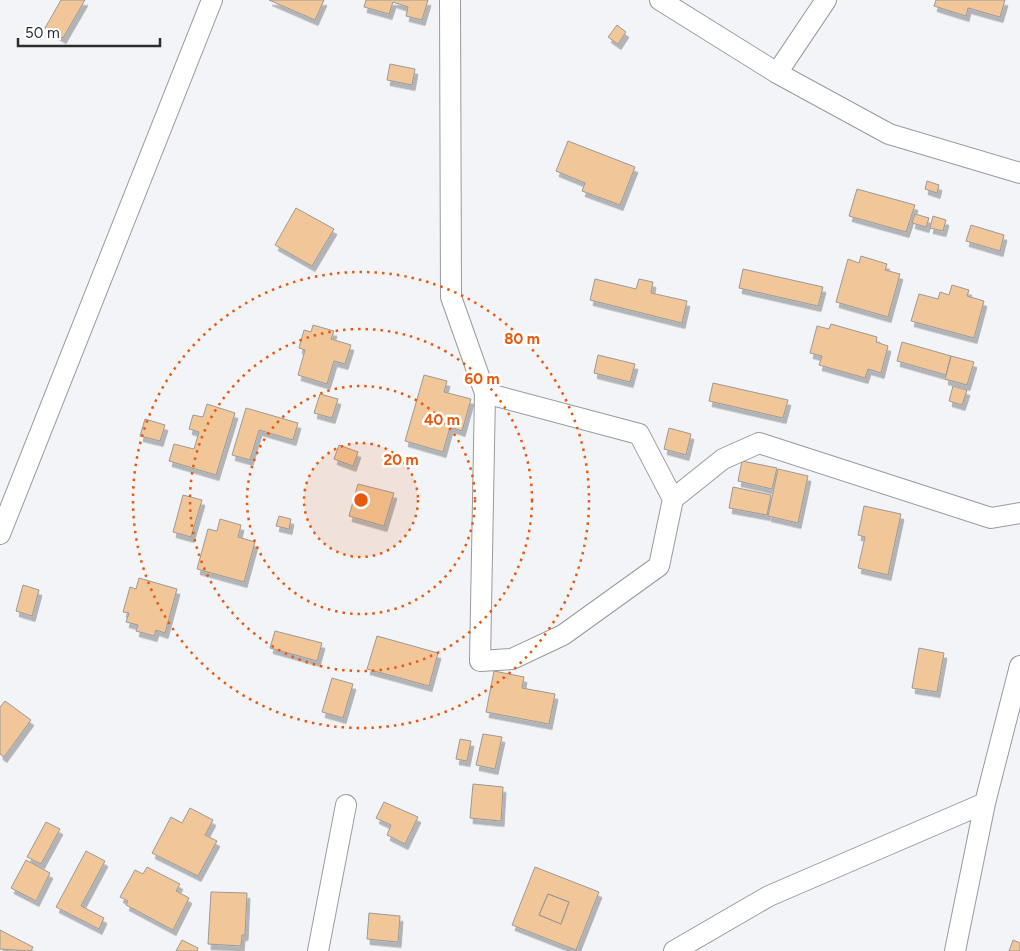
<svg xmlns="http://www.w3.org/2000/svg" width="1020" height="951" viewBox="0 0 1020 951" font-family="Figtree,sans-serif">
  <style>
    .building { fill: #f1c698; stroke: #9c9997; fill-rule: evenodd; filter: url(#shadow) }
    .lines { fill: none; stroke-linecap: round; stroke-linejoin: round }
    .minor-casing { stroke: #989a9d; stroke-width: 22 }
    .minor { stroke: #fff; stroke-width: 20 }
    .ring { fill: none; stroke: #e8590c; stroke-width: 2.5; stroke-dasharray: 2.5 5 }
    .centre { fill: #e8590c; stroke: #fff; stroke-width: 2.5 }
    .ring-label { font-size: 15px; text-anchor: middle; font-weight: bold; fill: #e8590c; stroke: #fff; stroke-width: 5; stroke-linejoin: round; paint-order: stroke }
  </style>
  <defs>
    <filter id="shadow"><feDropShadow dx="3" dy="5.5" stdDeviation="0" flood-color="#0004"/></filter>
  </defs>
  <rect width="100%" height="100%" fill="#f2f4f7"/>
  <!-- building -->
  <path class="building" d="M61,0h24l-22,38 -18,-10z
    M269,0h55l-9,20z
    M366,0h62l-6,20 -16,-4 2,-9 -15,-5 -4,12 -25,-7z
    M936,0h69l-5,17 -32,-9 -2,8 -32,-10z
    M617,25l9,7 -8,12 -10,-7z
    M390,64l25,5 -3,16 -25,-5z
    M568,141l67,26 -15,38 -38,-14 3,-8 -29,-12z
    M927,181l12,4 -2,8 -12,-4z
    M857,189l58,16 -9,27 -57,-16z
    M296,208l38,21 -22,37 -37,-21z
    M915,214l14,4 -3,9 -14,-4z
    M933,216l13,4 -3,11 -13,-3z
    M971,225l33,10 -4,16 -34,-10z
    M861,256l26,8 -2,6 15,4 -12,43 -52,-15 12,-43 11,4z
    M743,269l80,18 -5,19 -79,-18z
    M595,279l41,10 3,-10 14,3 -2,11 36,8 -5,22 -92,-23z
    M952,285l17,5 -2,6 17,5 -10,37 -63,-17 8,-27 19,5 2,-7 9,3z
    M831,324l46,13 -1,5 12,4 -7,27 -13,-4 -3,9 -46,-13 3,-9 -12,-3 7,-27 12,3z
    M313,325l21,6 -3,8 20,6 -6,19 -11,-3 -7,23 -29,-9 7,-25 -6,-2 5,-18 7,2z
    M902,342l49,14 -5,19 -49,-14z
    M598,355l37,9 -5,18 -36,-9z
    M951,356l23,6 -7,23 -22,-6z
    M424,375l23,6 -3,11 27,7 -9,32 -12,-4 -7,25 -38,-11z
    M713,383l75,17 -5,18 -74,-17z
    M953,386l14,4 -5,15 -13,-4z
    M320,394l18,5 -6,19 -18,-5z
    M207,404l28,9 -19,62 -47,-14 5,-17 20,5 5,-17 -10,-3 4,-14 10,2z
    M246,408l52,15 -5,17 -34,-10 -9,30 -18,-5z
    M145,419l20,6 -5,16 -20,-5z
    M669,428l22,6 -5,21 -22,-6z
    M339,445l19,7 -5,14 -19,-7z
    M742,461l35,7 -5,21 -34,-8z
    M778,469l30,7 -10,47 -30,-7z
    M358,484l36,9 -10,33 -35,-10z
    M733,487l38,8 -4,20 -38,-7z
    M183,495l19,5 -11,37 -18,-5z
    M864,506l37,8 -13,61 -30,-7 7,-31 -7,-2z
    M279,516l12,3 -2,10 -13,-3z
    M220,519l21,6 -3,12 17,5 -11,40 -47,-13 11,-40 9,2z
    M139,578l38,11 -12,44 -9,-3 -2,6 -18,-5 2,-6 -12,-3 3,-9 -6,-1 7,-25 6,2z
    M23,585l16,5 -7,26 -16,-5z
    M275,631l47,12 -5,18 -47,-13z
    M377,636l61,17 -9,33 -62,-17z
    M919,648l25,5 -7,39 -25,-4z
    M494,671l30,6 -2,11 33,6 -6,30 -63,-12z
    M332,678l21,6 -10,34 -21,-6z
    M5,701l26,19 -27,37 -4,-3v-47z
    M483,734l19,3 -7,32 -19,-4z
    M460,739l11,2 -4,20 -11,-2z
    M473,784l30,3 -2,34 -31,-3z
    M384,802l34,15 -13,27 -18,-9 4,-10 -15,-7z
    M190,808l23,12 -8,15 12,6 -19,35 -46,-23 19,-36 11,6z
    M46,822l14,7 -19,35 -14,-7z
    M86,851l19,10 -24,45 23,12 -5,11 -43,-22z
    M26,860l24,13 -14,28 -25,-13z
    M147,867l33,17 -4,7 13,7 -16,32 -47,-25 2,-4 -8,-4 15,-27 8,4z
    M535,867l64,25 -23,58 -64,-25zM548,894l21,8 -8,22 -22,-9z
    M211,892l36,1 -2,42h-3l-1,11 -33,-2z
    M548,894l21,8 -8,22 -22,-9z
    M369,913l31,3 -2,26 -31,-3z
    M0,930l33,17 -2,4 -31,-2z
    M182,940l16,8 -1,3h-21z
    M1013,940l7,3v8h-11z"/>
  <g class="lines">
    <!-- minor casing -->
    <g class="minor-casing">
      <path id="minor" d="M450,0l1,297 34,96 154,41 34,65 -14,67 -96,69 -51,24 -32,2 5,-268
        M660,0l117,73 112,61 131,39
        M777,73l49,-73
        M673,499l50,-40 36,-16 232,75 29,-5
        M0,534l212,-534
        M318,951l28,-146
        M674,951l95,-55 216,-93
        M955,951l30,-148 35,-137"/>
    </g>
    <!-- minor -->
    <use href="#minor" class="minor"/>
  </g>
  <!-- distance rings -->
  <circle cx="361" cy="500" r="57" fill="#e8590c" fill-opacity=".12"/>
  <g class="ring">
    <circle cx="361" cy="500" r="57"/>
    <circle cx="361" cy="500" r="114"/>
    <circle cx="361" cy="500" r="171"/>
    <circle cx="361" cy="500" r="228"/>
  </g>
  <circle cx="361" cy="500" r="8" class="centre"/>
  <g class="ring-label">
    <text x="522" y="344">80 m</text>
    <text x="482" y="384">60 m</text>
    <text x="442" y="425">40 m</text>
    <text x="401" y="465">20 m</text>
  </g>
  <!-- scale -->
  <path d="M18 38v8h142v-8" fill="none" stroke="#2c2c2e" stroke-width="2.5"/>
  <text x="25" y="38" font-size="15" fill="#2c2c2e" stroke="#ffffff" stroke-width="4" paint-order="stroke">50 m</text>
</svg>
